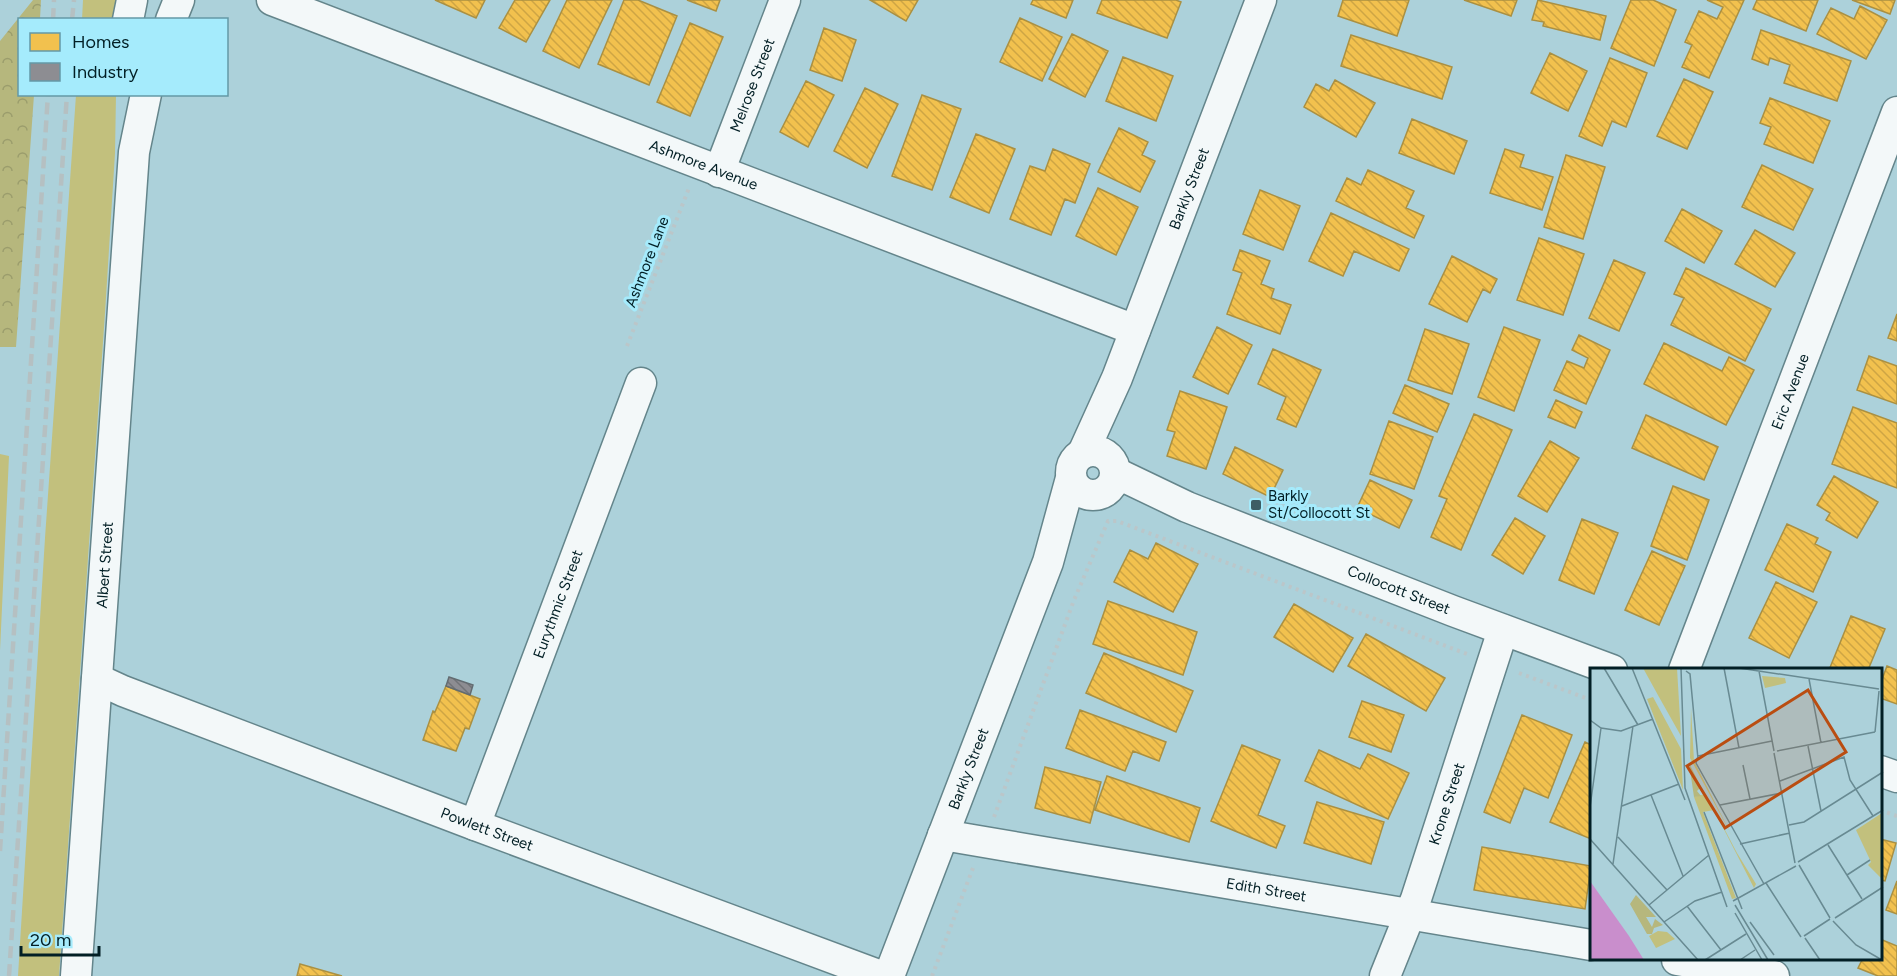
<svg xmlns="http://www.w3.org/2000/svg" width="1897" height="976" viewBox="0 0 1897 976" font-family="Figtree,sans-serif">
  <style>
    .grass { fill: #c2c07d }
    .forest { fill: url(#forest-crowns) }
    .homes { fill: url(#homes-back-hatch); stroke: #aa9042; stroke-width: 1.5 }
    .industry { fill: url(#industry-back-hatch); stroke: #636c71; stroke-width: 1.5 }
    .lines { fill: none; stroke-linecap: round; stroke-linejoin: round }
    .minor-casing { stroke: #64858b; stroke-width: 33 }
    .path { stroke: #bbc6c9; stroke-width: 4; stroke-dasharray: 3 4.5; stroke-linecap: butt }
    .minor { stroke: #f3f8f9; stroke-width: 30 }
    .rail { stroke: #b5c0c2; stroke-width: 4.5; stroke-dasharray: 12 6; stroke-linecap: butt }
    .poi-dot { fill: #3d5d64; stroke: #a5ebfc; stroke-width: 2 }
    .labels { text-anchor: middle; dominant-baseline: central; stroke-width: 6; stroke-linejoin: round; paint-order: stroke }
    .street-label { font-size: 15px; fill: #021f25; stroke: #a5ebfc }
    .poi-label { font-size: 15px; fill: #021f25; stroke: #a5ebfc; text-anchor: start }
    .inset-road { fill: none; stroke: #688a92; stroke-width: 1.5 }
    .view { fill: #ba4d11; fill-opacity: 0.15; stroke: #ba4d11; stroke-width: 3 }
    .inset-edge { fill: none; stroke: #021f25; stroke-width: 3 }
  </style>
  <defs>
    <pattern id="forest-crowns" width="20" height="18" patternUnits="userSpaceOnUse" patternTransform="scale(1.5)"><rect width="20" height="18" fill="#b6b77d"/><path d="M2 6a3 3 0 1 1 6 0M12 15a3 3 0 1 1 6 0" fill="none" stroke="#9b9d6c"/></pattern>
    <pattern id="homes-back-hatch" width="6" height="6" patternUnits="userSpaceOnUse" patternTransform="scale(1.5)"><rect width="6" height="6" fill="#f2c14e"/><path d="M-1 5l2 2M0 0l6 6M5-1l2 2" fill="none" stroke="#cea544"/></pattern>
    <pattern id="industry-back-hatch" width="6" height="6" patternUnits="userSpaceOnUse" patternTransform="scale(1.5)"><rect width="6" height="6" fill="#8d8d92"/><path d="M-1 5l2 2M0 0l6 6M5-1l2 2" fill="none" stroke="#717377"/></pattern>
  </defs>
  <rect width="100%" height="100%" fill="#acd1da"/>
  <!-- grass -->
  <path class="grass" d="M83,0h36l-1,19 -36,1z
    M76,95h40l-1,58 -10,160 -46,663h-41l27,-438z
    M0,454l9,2 -9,195z"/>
  <!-- forest -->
  <path class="forest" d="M33,0h8l-1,19 -20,1v74l14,1 -18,252h-16v-306z"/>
  <!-- homes -->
  <path class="homes" d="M435,0h50l-9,18z
    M515,0h35l-24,42 -27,-14z
    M567,0h45l-33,68 -36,-17z
    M624,0h14l39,16 -28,69 -51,-21z
    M687,0h33l-4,11z
    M870,0h48l-12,21z
    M1033,0h40l-7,18 -35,-14z
    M1102,0h74l5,2 -14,36 -70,-25z
    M1343,0h66l-12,36 -59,-20z
    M1464,0h53l-6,16z
    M1538,0l68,16 -6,24 -57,-14 1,-4 -12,-2z
    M1631,0h22l23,10 -22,56 -43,-18z
    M1707,0h37l-35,78 -27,-11 10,-22 -7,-3 14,-31 18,8 6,-12z
    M1757,0h61l-12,31 -53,-22z
    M1852,0h43l-5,14z
    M1860,6l27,14 -21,39 -49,-25 14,-26 23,11z
    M1020,18l42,19 -20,44 -42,-19z
    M690,23l33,14 -33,79 -33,-14z
    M824,28l32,12 -14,41 -32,-11z
    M1761,30l90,31 -14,40 -53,-18 6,-18 -20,-7 -2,7 -16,-6z
    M1072,34l36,17 -23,46 -36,-18z
    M1351,35l101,32 -10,32 -101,-33z
    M1550,53l37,18 -19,40 -37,-18z
    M1123,57l50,19 -17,45 -50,-20z
    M1610,58l37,15 -21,54 -14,-6 -10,25 -23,-10z
    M1684,79l29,13 -26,57 -30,-13z
    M1335,80l40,23 -19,34 -52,-30 12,-23 13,7z
    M806,81l28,14 -26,52 -28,-15z
    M865,88l33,16 -31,64 -33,-17z
    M922,95l39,14 -29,81 -40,-14z
    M1770,98l60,23 -17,42 -49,-19 7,-17 -11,-4z
    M1412,119l55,22 -13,33 -55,-21z
    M1119,128l29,14 -6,13 13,6 -15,31 -42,-20z
    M976,134l39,15 -26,64 -39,-16z
    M1053,149l37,15 -15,39 -10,-4 -14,36 -41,-16 20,-53 15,5z
    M1505,149l19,6 -4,12 33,10 -11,33 -52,-17z
    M1566,155l39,12 -22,72 -39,-12z
    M1762,165l51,24 -20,41 -51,-23z
    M1368,170l46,21 -8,17 18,8 -10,22 -78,-37 11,-23 14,7z
    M1098,188l40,19 -22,48 -40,-19z
    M1260,190l40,16 -17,44 -40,-16z
    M1682,209l40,22 -18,32 -39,-22z
    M1331,213l78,36 -10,22 -45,-20 -11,25 -34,-15z
    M1755,230l40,23 -20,34 -40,-23z
    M1539,238l45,16 -21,61 -46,-15z
    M1240,250l30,11 -9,23 13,5 -3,9 20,7 -11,29 -53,-20 15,-41 -9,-3z
    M1452,256l45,23 -7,14 -7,-4 -16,33 -38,-18z
    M1614,260l31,13 -26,58 -30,-13z
    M1686,268l85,41 -26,52 -74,-36 13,-27 -10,-4z
    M1897,314v27l-9,-3z
    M1217,327l35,18 -24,49 -35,-17z
    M1504,327l36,13 -26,71 -36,-14z
    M1425,329l44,15 -17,50 -44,-14z
    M1579,335l31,15 -24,54 -32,-14 13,-29 17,7 4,-10 -16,-8z
    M1664,343l58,28 7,-14 25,13 -28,55 -82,-41z
    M1273,349l48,21 -25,57 -19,-8 9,-22 -28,-13z
    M1869,356l28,10v38l-40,-14z
    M1405,385l44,19 -12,28 -44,-19z
    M1180,391l47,16 -21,62 -39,-13 8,-24 -8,-2z
    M1556,400l26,12 -7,16 -27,-11z
    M1853,407l44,16v65l-65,-24z
    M1474,414l38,16 -51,120 -30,-13 16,-38 -8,-3z
    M1646,415l72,32 -14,33 -72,-32z
    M1389,421l44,16 -19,52 -44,-15z
    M1550,441l29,17 -32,54 -29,-16z
    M1235,447l48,23 -13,27 -47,-23z
    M1834,476l44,26 -21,36 -31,-18 4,-7 -13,-8z
    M1370,480l42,20 -13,28 -42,-20z
    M1673,486l36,14 -22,60 -36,-14z
    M1515,518l30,18 -22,38 -31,-19z
    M1582,519l36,14 -24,61 -35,-14z
    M1787,524l31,14 -3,6 16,8 -18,40 -48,-22z
    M1156,543l42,21 -25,48 -59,-30 16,-32 18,9z
    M1652,551l33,15 -26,59 -34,-15z
    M1776,582l41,20 -28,56 -40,-20z
    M1108,601l89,31 -14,43 -90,-31z
    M1294,604l59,34 -20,34 -59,-35z
    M1851,616l34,13 -17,41h-39z
    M1366,634l79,44 -19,33 -78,-45z
    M1104,653l89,38 -17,41 -90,-39z
    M1887,666l10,4v34l-17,-6v-13z
    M446,686l34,13 -11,30 -4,-1 -9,23 -33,-11 10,-29 2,1z
    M1362,701l42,14 -13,37 -42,-15z
    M1080,710l86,32 -7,19 -26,-10 -8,20 -59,-23z
    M1522,715l50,20 -24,63 -24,-10 -14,35 -26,-11z
    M1585,742l6,3v94l-41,-17z
    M1242,745l38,15 -22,55 27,11 -9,22 -65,-27z
    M1319,750l41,19 8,-15 41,19 -21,46 -83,-38z
    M1045,767l56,15 -11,41 -55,-15z
    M1107,776l93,32 -11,34 -94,-32z
    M1317,802l67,20 -13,42 -67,-21z
    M1880,839l16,4 -11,38 -5,-1z
    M1482,847l109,19 -6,43 -111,-19z
    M1897,881v33l-11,-4z
    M1880,939l17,7v30h-19l-20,-8 4,-8h18z
    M300,964l42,12h-45z"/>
  <!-- industry -->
  <path class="industry" d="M449,677l24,8 -3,10 -24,-9z"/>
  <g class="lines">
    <!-- minor casing -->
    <g class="minor-casing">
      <g id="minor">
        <path id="s1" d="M272,0l863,330"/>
        <path d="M128,20l4,-20"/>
        <path d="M171,20l8,-20"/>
        <path id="s2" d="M719,172l66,-172"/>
        <circle cx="1093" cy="473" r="22"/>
        <path id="s3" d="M1083,453l34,-75 144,-378"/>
        <path id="s4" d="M1116,473l71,34 266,104 159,59"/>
        <path id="s5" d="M1684,670l213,-558"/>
        <path id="s6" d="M97,679l26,12 352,134 406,151"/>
        <path d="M1880,771l17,6"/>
        <path id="s7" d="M475,825l166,-442"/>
        <path id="s8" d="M943,835l648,110"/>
        <path d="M1677,960l97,16"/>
        <path id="s9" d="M76,976l58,-824 12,-58"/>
        <path id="s10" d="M889,976l159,-414 23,-84"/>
        <path id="s11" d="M1385,976l31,-77 87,-269"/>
      </g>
    </g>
    <!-- path -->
    <path class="path" d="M627,346l62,-158
      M1519,673l72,27
      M1880,810l17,6
      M994,817l80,-217 34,-79h9l350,133
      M932,976l41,-108"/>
    <!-- minor -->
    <use href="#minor" class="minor"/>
    <!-- rail -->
    <path class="rail" d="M53,20l1,-20
      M72,20l2,-20
      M0,851l48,-757
      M9,976l58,-882"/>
  </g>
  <!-- markers -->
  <rect class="poi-dot" x="1250" y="499" width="12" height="12" rx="3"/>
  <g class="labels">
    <!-- street labels -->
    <g class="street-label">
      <text stroke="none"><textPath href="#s2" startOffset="93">Melrose Street</textPath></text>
      <text stroke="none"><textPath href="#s1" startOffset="462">Ashmore Avenue</textPath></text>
      <text stroke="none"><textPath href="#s3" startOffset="285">Barkly Street</textPath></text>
      <text transform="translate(647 262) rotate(-69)">Ashmore Lane</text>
      <text stroke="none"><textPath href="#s5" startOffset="298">Eric Avenue</textPath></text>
      <text stroke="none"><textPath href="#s9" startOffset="412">Albert Street</textPath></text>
      <text stroke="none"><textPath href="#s4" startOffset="306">Collocott Street</textPath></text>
      <text stroke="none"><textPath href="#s7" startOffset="236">Eurythmic Street</textPath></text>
      <text stroke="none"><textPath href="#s10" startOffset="222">Barkly Street</textPath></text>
      <text stroke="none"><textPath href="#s11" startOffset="183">Krone Street</textPath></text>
      <text stroke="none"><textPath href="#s6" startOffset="418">Powlett Street</textPath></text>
      <text stroke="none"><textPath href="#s8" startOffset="328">Edith Street</textPath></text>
    </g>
    <!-- poi labels -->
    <g class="poi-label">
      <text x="1268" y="496">Barkly<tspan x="1268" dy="17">St/Collocott St</tspan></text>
    </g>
  </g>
  <!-- overview -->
  <g transform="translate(1590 668)">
    <rect width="292" height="292" fill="#acd1da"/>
    <path d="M63,29l28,52 2,41 -36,-91zM101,40l3,53 38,75 -42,-78zM115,126l9,15 23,44 19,31 -2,4 -40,-78 -11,2 33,86 -4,1 -38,-102zM68,263l9,1 8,7 -19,9 -7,-12z" fill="#c2c07d"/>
    <path d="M99,95l12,24 -4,4 4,5 -7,1zM46,227l20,22h-10l6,10 3,-8 8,6 -9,3 -2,6h-5l-17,-30z" fill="#b6b77d"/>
    <path d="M53,0h34l4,68 -22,-39zM172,8l23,2 1,5 -21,5zM292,145v66l-14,-14 3,-3 -15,-32z" fill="#c2c07d"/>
    <path d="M0,213l39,55 15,24h-54z" fill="#c98ecc"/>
    <path class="inset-road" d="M14,0l34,57M42,0l53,132M91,0l4,120 42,119M134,0l15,80M149,0l140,21M96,3l4,3 8,85M169,3l15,80M219,11l12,64M0,52l11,8 20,3 32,-12M285,64l4,-41M218,78l13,65M187,83l98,-19M184,85l21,110M108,88l-2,7 68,121M108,88l74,-15M153,97l7,34M190,113l64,-24 6,23 23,36M61,127l32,81M130,137l62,-12M32,138l57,-22M0,139l11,-79M114,144l38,97M199,157l15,-3 79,-50M28,169l49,53M0,171l108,121M150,176l50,-11M238,177l34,54M208,194l85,-52M23,196l20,-138M209,197l31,53M257,207l23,-15M176,215l35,54M143,233l63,-35M59,237l60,-50M145,237l33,55M97,238l34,44M145,245l27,47M245,250l48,-31M243,253l23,24 26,15M74,254l31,-21 27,-9M160,254l24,33M214,268l26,-17M215,270l15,22M115,292l41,-26M150,292l15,-10"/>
    <path class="view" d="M218,22l38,62 -121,76 -38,-62z"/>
    <rect width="292" height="292" class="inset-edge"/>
  </g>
  <!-- legend -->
  <rect x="18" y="18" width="210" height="78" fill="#a5ebfc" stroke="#6499a6" stroke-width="1.5"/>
  <rect x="30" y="33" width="30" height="18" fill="#f2c14e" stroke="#6499a6" stroke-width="1.5"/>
  <text x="72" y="48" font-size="18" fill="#021f25">Homes</text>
  <rect x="30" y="63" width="30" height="18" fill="#8d8d92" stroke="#6499a6" stroke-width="1.5"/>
  <text x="72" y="78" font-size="18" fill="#021f25">Industry</text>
  <!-- scale -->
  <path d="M21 946v9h78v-9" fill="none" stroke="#021f25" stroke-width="3"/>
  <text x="30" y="946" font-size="18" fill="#021f25" stroke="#a5ebfc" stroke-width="4.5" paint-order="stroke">20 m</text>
</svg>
